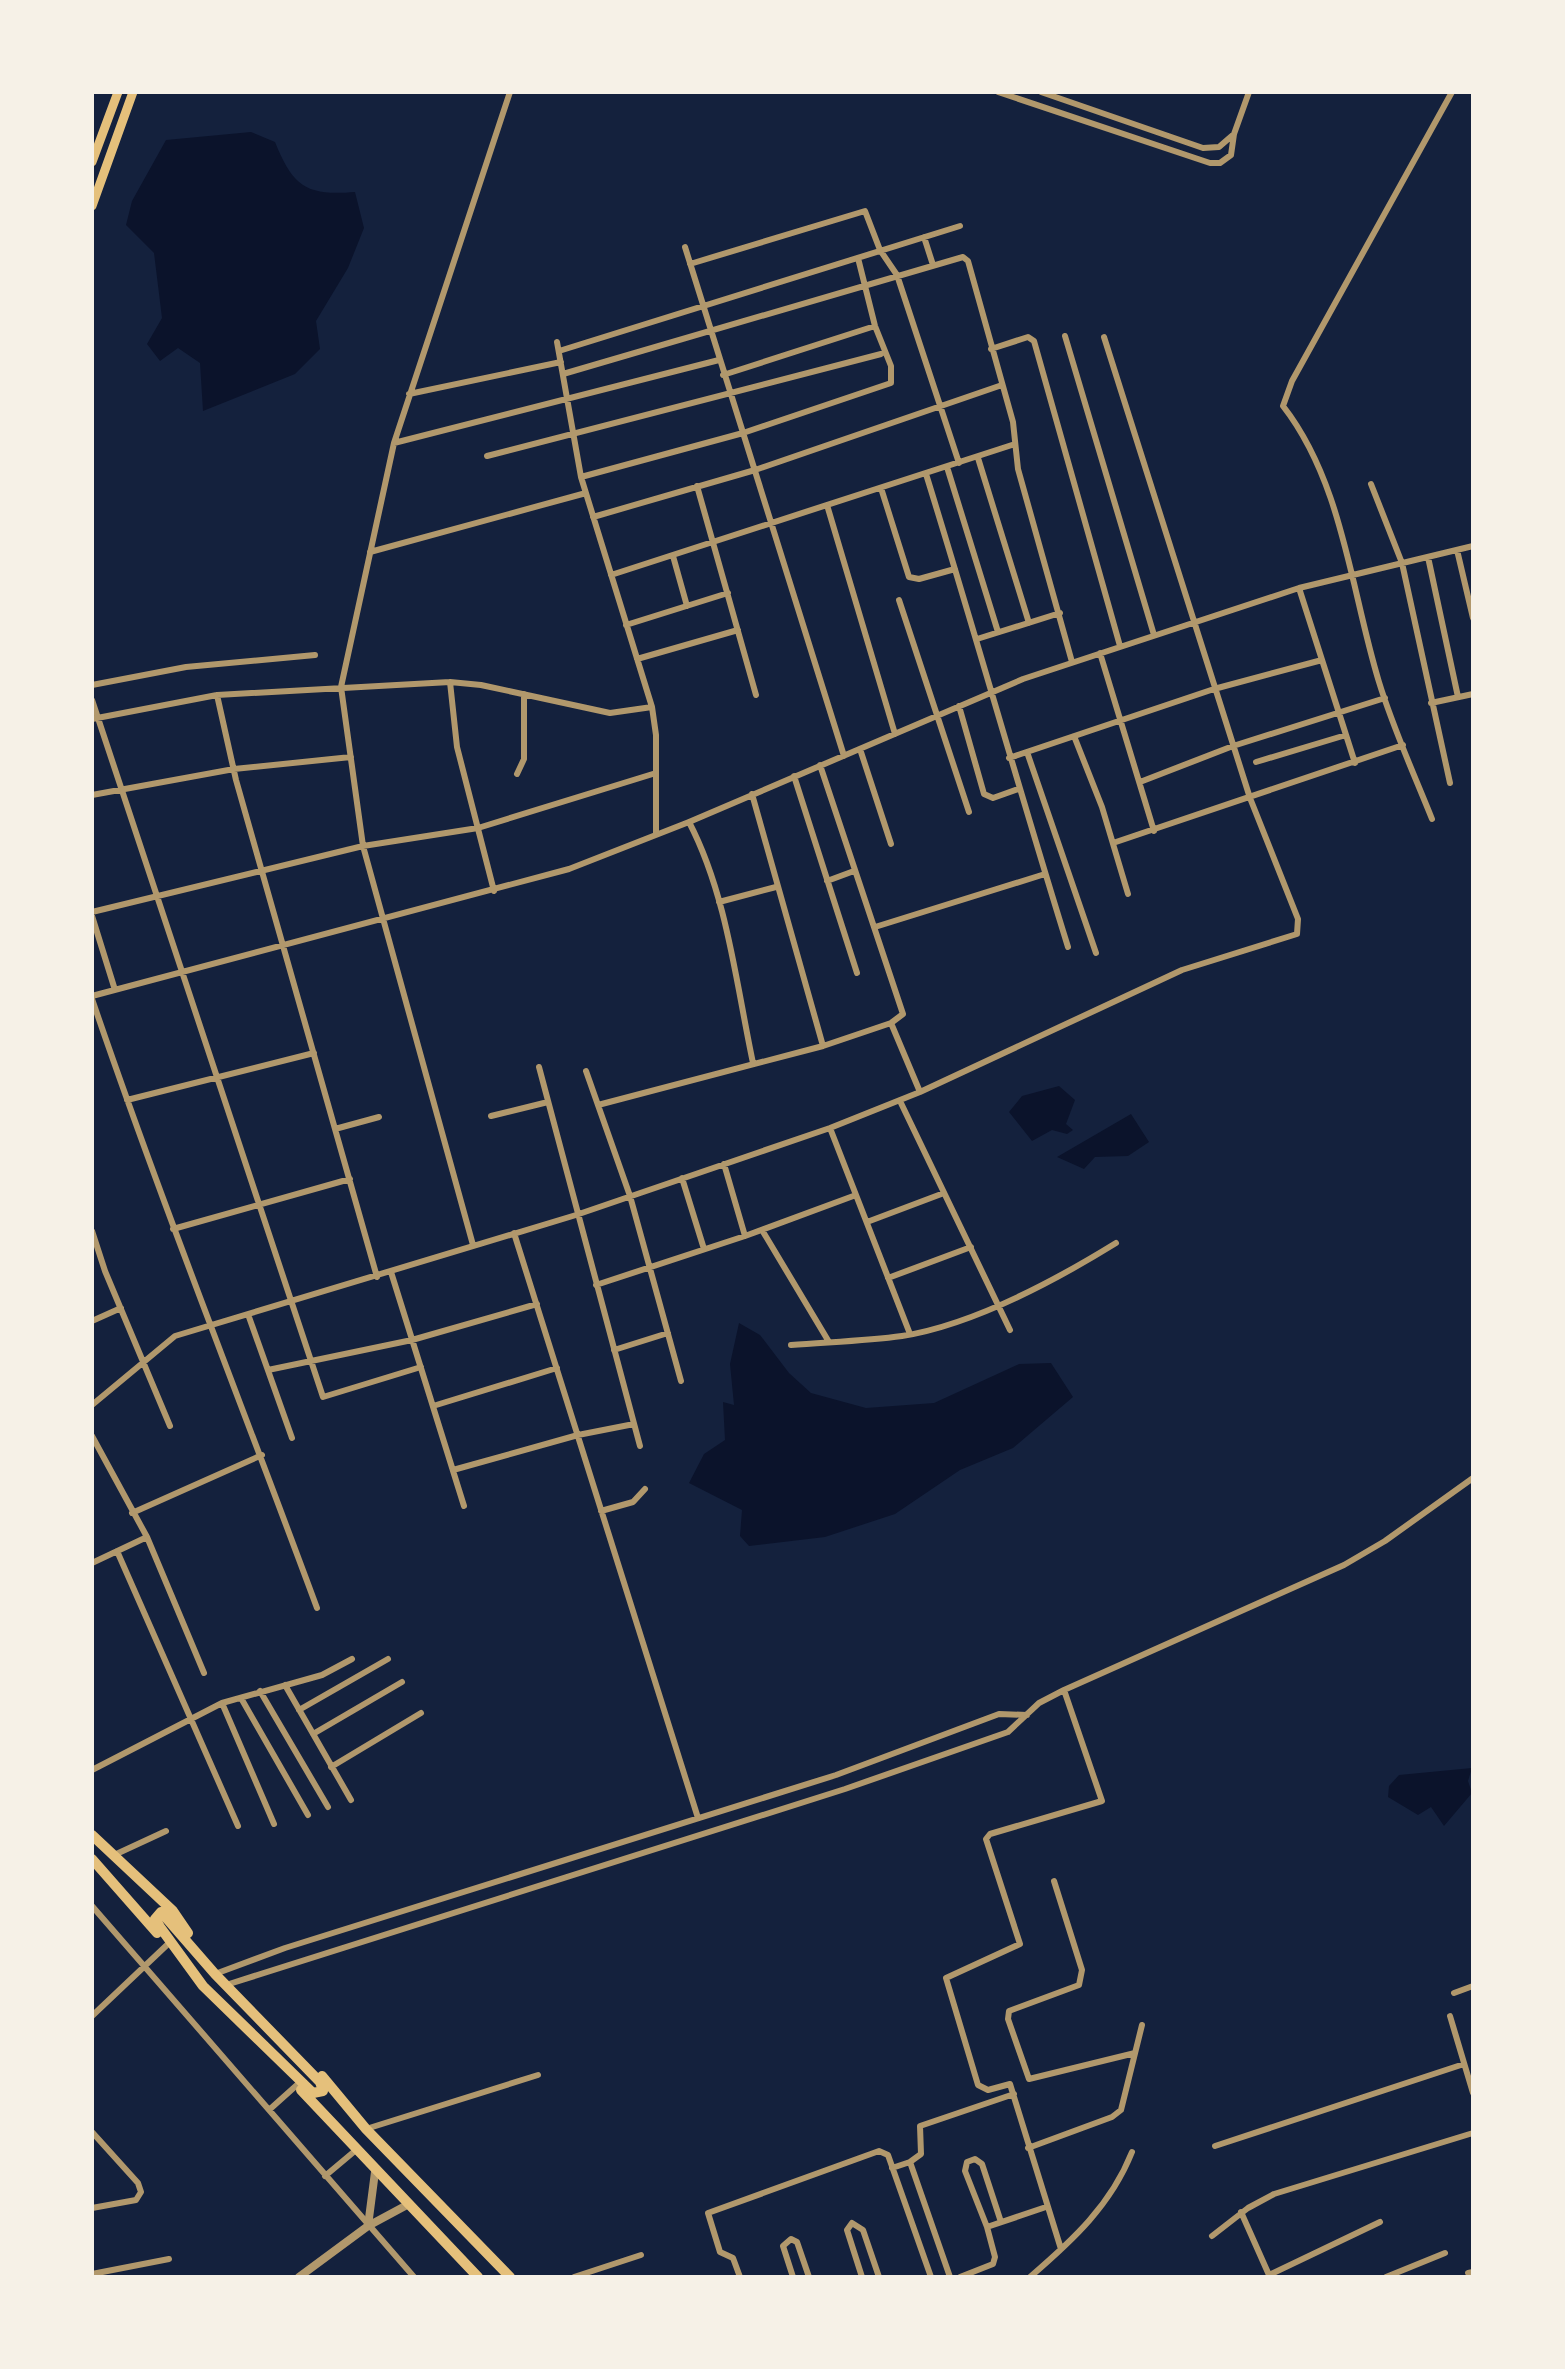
<svg xmlns="http://www.w3.org/2000/svg" width="1565" height="2369" viewBox="0 0 1565 2369" font-family="'Asap Condensed',sans-serif">
  <style>
    .water { fill: #0b132b }
    .lines { fill: none; stroke-linecap: round; stroke-linejoin: round }
    .minor { stroke: #b1986c; stroke-width: 6 }
    .tertiary { stroke: #b1986c; stroke-width: 8 }
    .secondary { stroke: #e5c07b; stroke-width: 9 }
    .trunk { stroke: #e5c07b; stroke-width: 10 }
  </style>
  <rect width="100%" height="100%" fill="#14213d"/>
  <!-- water -->
  <path class="water" d="M251,132l24,10c18,45 32,54 80,50l9,36 -16,40 -32,53 4,28 -25,25 -92,37 -3,-48 -22,-15 -18,13 -13,-17 15,-26 -8,-65 -28,-28 6,-24 34,-61z
    M1059,1086l16,14 -9,24 7,6 -6,4 -15,-4 -20,11 -23,-29 13,-16z
    M1131,1114l18,28 -21,14 -33,1 -11,12 -27,-12z
    M739,1323l21,12 29,38 22,20 55,15 68,-5 85,-39 32,-1 22,34 -60,51 -53,22 -65,44 -70,23 -76,9 -9,-10 2,-26 -53,-27 15,-29 21,-14 -2,-38 11,3 -4,-41z
    M1472,1768l-4,13 4,12 -28,33 -13,-19 -13,8 -30,-18 1,-11 10,-11z"/>
  <g class="lines">
    <!-- minor -->
    <path class="minor" d="M998,92l212,71h10l11,-8 3,-21 15,-42
      M1041,92l162,56 16,-1 15,-13
      M924,237l9,28
      M685,247l159,509
      M690,264l175,-53 15,39 17,25 62,188
      M1065,336l89,299
      M557,342l24,135 71,230 4,28v99
      M991,349l37,-12 6,4 86,305
      M559,351l401,-125
      M563,374l400,-117 5,4 45,161 5,47 54,193
      M723,375l152,-49
      M409,394l152,-32
      M394,443l325,-83
      M487,456l394,-102
      M978,458l51,165
      M947,467l51,165
      M926,474c49,158 93,316 142,473
      M581,477l162,-44 148,-50v-17l-16,-40 -17,-68
      M1371,484l31,79 48,220
      M697,486l59,209
      M881,488l28,89 10,2 36,-10
      M827,505l68,229
      M593,517l162,-47 247,-85
      M1457,550l16,68
      M370,552l216,-59
      M673,556l14,50
      M1428,557l30,140
      M611,575l404,-131
      M1299,588l56,175
      M899,600l70,212
      M626,625l102,-32
      M977,639l83,-26
      M1100,653l54,178
      M637,659l101,-29
      M450,682l7,65 37,144
      M92,685l94,-18 129,-12
      M217,695l19,85 141,497
      M92,700l231,697 98,-30
      M1431,703l42,-9
      M959,706l25,88 9,4 25,-9
      M92,719l125,-24 233,-13 31,3 129,28 42,-6
      M1074,736l28,71 26,87
      M860,749l31,95
      M1027,752l69,201
      M1009,758l205,-69 108,-29
      M1256,762l90,-27
      M517,774l7,-15v-65
      M794,776l63,197
      M1140,782l93,-36 152,-48
      M752,794l71,252
      M92,795l142,-26 117,-12
      M1432,819c-18,-45 -39,-91 -53,-137 -28,-91 -36,-199 -96,-276l9,-25 160,-289
      M689,822c38,73 47,161 64,241
      M1113,843l290,-98
      M827,881l27,-10
      M719,902l57,-15
      M92,912l271,-66 115,-18 178,-55
      M92,916l23,74
      M875,927l170,-53
      M92,996l477,-127 120,-47 334,-143 276,-91 174,-42
      M92,999c70,205 150,406 225,609
      M891,1023l29,69
      M539,1067l101,379
      M586,1071l44,125 51,185
      M127,1100l187,-47
      M900,1101l110,229
      M598,1105l225,-59 68,-23 12,-9 -83,-249
      M491,1116l57,-14
      M830,1128l80,206
      M335,1129l44,-12
      M724,1164l21,72
      M682,1178l22,71
      M867,1222l77,-29
      M173,1229l177,-50
      M762,1230l67,112
      M92,1231l13,40 65,155
      M514,1233l184,585
      M473,1245l-110,-399 -22,-159 53,-244 116,-351
      M391,1272l73,234
      M888,1278l83,-31
      M596,1285l149,-49 111,-41
      M249,1317l43,121
      M92,1321l29,-13
      M791,1345c37,-3 75,-4 111,-9 70,-11 154,-56 214,-93
      M614,1350l54,-17
      M268,1370l144,-30 125,-36
      M92,1405l83,-69 401,-121 254,-87 90,-36 262,-122 115,-36 1,-15 -48,-121 -146,-461
      M433,1406l124,-38
      M92,1436l55,101 57,136
      M453,1470l125,-35 56,-11
      M601,1511l32,-9 12,-13
      M132,1513l130,-58
      M117,1551l121,275
      M92,1563l55,-26
      M285,1685l66,115
      M260,1691l68,116
      M241,1698l67,117
      M222,1703l52,121
      M299,1710l89,-51
      M313,1734l89,-52
      M331,1767l90,-54
      M92,1770l130,-67 100,-28 30,-16
      M112,1856l54,-25
      M1054,1881l28,89 -3,15 -70,26 -1,8 21,60 106,-26
      M92,1906l322,371
      M215,1974l70,-26 551,-173 163,-61 28,1
      M226,1985l619,-196 163,-57 31,-29 25,-13 280,-125 41,-24 88,-63
      M1454,1993l19,-7
      M92,2016l76,-72
      M1450,2016l23,77
      M269,2110l29,-26
      M366,2129l172,-54
      M92,2132l46,51 3,9 -5,8 -44,8
      M1215,2146l249,-82
      M1028,2148l84,-31 9,-7 21,-85
      M910,2162l11,-8 -1,-28 94,-32
      M892,2168l18,-6 40,115
      M325,2176l31,-26
      M1241,2212l28,63
      M987,2227l-22,-56 2,-9 8,-3 7,5 19,58
      M1212,2236l36,-28 26,-14 199,-61
      M1061,2249l-51,-165 -22,6 -10,-5 -32,-107 74,-34 -34,-105 4,-5 112,-33 -38,-111
      M1468,2273l5,-1
      M92,2274l77,-15
      M1269,2275l111,-53
      M574,2277l67,-22
      M740,2277l-7,-19 -13,-6 -12,-39 171,-62 9,4 43,122
      M793,2277l-10,-31 8,-7 6,3 12,35
      M862,2277l-15,-47 5,-7 11,7 16,47
      M960,2277l33,-13 2,-7 -8,-30 59,-20
      M1030,2277c43,-37 81,-72 102,-125
      M1386,2277l59,-24"/>
    <!-- tertiary -->
    <path class="tertiary" d="M368,2226l7,-54
      M299,2277l69,-51 39,-21"/>
    <!-- secondary -->
    <path class="secondary" d="M92,162l26,-70
      M92,206l41,-114"/>
    <!-- trunk -->
    <path class="trunk" d="M92,1835l81,76 15,22
      M92,1859l65,74
      M161,1912l54,62 105,108 3,9 -10,2 -110,-107 -43,-59 -5,-8z
      M322,2076l44,53 144,148
      M301,2090l177,187"/>
  </g>
  <!-- border -->
  <rect width="1565" height="2369" fill="none" stroke="#f6f1e7" stroke-width="188"/>
</svg>
